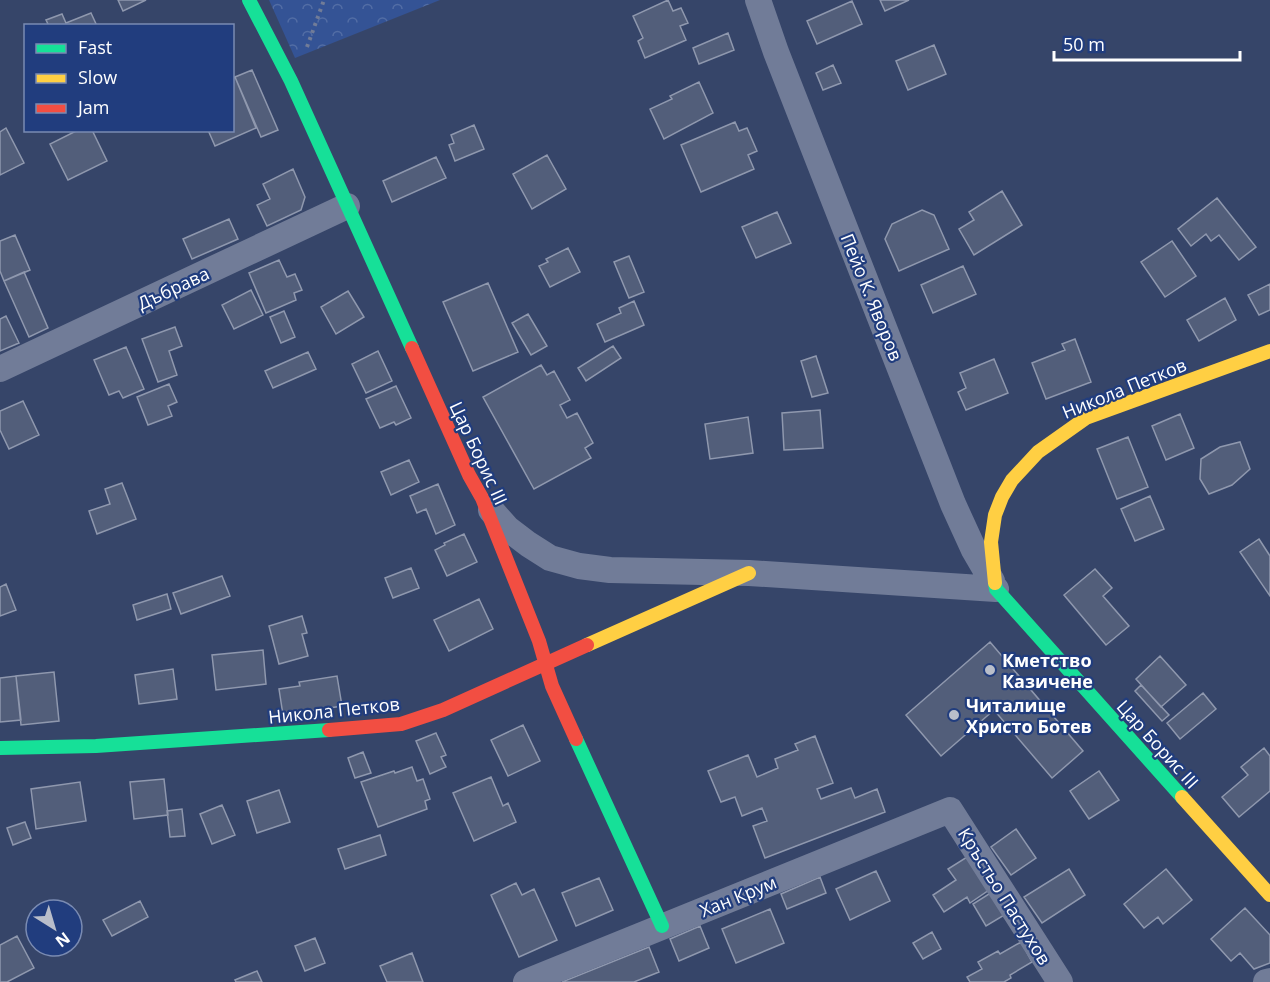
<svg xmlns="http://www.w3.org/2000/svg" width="1270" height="982" viewBox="0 0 1270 982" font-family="'Open Sans',sans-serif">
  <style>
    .park { fill: url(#park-crowns) }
    .building { fill: #525e7a; stroke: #8f98ae; stroke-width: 1.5 }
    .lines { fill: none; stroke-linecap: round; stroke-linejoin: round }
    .path { stroke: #717c98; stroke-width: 4; stroke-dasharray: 3 4.5; stroke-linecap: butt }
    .street { stroke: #717c98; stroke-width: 26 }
    .fast { stroke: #16e098; stroke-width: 14 }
    .slow { stroke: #ffcf43; stroke-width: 14 }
    .jam { stroke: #f24e42; stroke-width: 14 }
    .poi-dot { fill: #b9beca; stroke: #213d7e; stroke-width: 2 }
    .labels { text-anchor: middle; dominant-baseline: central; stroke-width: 4.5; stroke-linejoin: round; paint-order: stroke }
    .street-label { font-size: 18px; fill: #fff; stroke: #213d7e }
    .poi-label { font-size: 18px; font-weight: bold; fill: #fff; stroke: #213d7e; text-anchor: start }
  </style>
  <defs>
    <pattern id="park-crowns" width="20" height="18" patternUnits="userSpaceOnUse" patternTransform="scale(1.5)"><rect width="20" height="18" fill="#345395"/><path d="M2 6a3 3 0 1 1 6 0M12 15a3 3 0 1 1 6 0" fill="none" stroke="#526da5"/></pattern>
  </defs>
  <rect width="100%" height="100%" fill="#364569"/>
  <!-- park -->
  <path class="park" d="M269,0h171l-145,58z"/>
  <!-- building -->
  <path class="building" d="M118,0h28l-23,11z
    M668,0l5,11 8,-3 7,15 -8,3 6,14 -41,18 -7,-17 5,-3 -10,-22z
    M880,0h29l-24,11z
    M852,1l10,23 -45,20 -10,-23z
    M91,13l6,13h-48l-3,-6 16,-6 4,9z
    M728,33l6,17 -35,14 -6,-16z
    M934,45l12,29 -38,16 -12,-29z
    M833,65l8,18 -18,7 -7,-17z
    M252,70l26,60 -17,7 -26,-60z
    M235,77l21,51 -41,18 -7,-16h24v-51z
    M699,82l14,31 -49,26 -14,-30 22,-10 -2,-3z
    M735,122l4,9 8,-3 10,23 -9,4 6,14 -53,23 -20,-47z
    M474,125l10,24 -29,12 -6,-16 5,-2 -3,-8z
    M6,128l18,35 -24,12v-43z
    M78,130h14l15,31 -39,19 -18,-36z
    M547,155l19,34 -34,20 -19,-35z
    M436,157l10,21 -54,24 -9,-21z
    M293,169l12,28 -4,13 -34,16 -10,-21 13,-6 -7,-15z
    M1002,191l20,34 -48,30 -15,-26 15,-9 -5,-8z
    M1217,198l39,49 -17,13 -20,-25 -8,6 -5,-7 -15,12 -13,-17z
    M922,210l12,5 15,34 -50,22 -14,-32 7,-15z
    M777,212l14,31 -35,15 -14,-31z
    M229,219l9,20 -46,20 -9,-20z
    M15,235l15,35 -26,11 -4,-10v-30z
    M1172,241l24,35 -31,21 -24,-35z
    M568,248l12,24 -30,15 -11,-21 9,-4 -2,-3z
    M629,256l15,36 -15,6 -15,-36z
    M279,260l8,17 8,-3 7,16 -8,3 2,7 -30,13 -17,-40z
    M963,266l13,28 -43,19 -12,-28z
    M24,272l24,56 -19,9 -25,-56z
    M488,283l30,69 -45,19 -30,-69z
    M1270,284v26l-11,5 -11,-20z
    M251,290l12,25 -29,14 -12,-24z
    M348,291l16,26 -28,17 -15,-27z
    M1225,298l11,22 -37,21 -12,-21z
    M634,301l10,24 -39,17 -8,-18 24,-11 -2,-5z
    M284,311l11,26 -14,6 -11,-26z
    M528,314l19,32 -16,9 -19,-32z
    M6,316l13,27 -19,8v-32z
    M175,327l7,19 -13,5 8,24 -19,7 -16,-43z
    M1075,339l16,43 -45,17 -14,-36 33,-13 -3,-6z
    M613,346l8,12 -35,23 -8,-13z
    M126,347l18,42 -21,9 -4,-7 -10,4 -15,-35z
    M378,351l14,30 -26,12 -14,-29z
    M308,352l8,17 -43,19 -8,-17z
    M816,356l12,37 -16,4 -11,-36z
    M994,359l14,34 -42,17 -8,-18 8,-4 -6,-15z
    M541,365l6,10 7,-4 16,29 -10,5 7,13 10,-5 16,30 -8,5 6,10 -57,31 -51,-92z
    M169,384l8,18 -9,4 4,10 -24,9 -11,-28z
    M396,386l15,32 -15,7 -2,-3 -14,6 -14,-29z
    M23,401l16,34 -30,14 -9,-19v-19z
    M820,410l3,38 -39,2 -2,-37z
    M1180,414l14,34 -28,12 -14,-34z
    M748,417l5,36 -43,6 -5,-35z
    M1128,437l20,50 -31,12 -20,-50z
    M1240,442l10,27 -18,16 -23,9 -9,-15 1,-20 19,-12z
    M409,460l10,22 -28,13 -10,-23z
    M122,483l14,36 -39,15 -8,-23 21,-7 -5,-15z
    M438,484l17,41 -19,9 -10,-25 -9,4 -7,-17z
    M1150,496l14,33 -29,12 -14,-32z
    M464,534l13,28 -30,14 -12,-26 10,-5 -1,-2z
    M1259,539l11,17v40l-30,-44z
    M411,568l8,20 -26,10 -8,-20z
    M1095,569l17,19 -9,8 26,30 -23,19 -42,-50z
    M222,576l8,20 -49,18 -8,-21z
    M6,584l10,26 -16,6v-29z
    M167,594l4,15 -34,11 -4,-15z
    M479,599l14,30 -44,22 -15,-31z
    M302,616l5,17 -5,1 6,22 -29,8 -10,-38z
    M990,642l93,109 -31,27 -58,-68 -53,46 -35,-41z
    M263,650l3,34 -50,6 -4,-35z
    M1160,656l26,29 -25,22 -25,-28z
    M173,669l4,30 -38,5 -4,-29z
    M54,672l5,49 -38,4 -5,-49z
    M16,676l5,44 -21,2v-44z
    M337,676l5,30 -59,9 -4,-26 21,-3 -1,-4z
    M1141,685l28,30 -7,6 -27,-30z
    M1203,693l13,16 -36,30 -13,-16z
    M523,725l17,36 -32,15 -17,-36z
    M436,733l10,22 -5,2 5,10 -16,7 -14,-33z
    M815,736l18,47 -16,6 4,10 30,-11 4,10 22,-9 8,23 -120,46 -12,-32 14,-5 -5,-13 -20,8 -7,-19 -14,5 -13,-31 40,-16 9,22 21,-9 -3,-9 23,-9 -3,-6z
    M1264,748l6,8v35l-31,26 -17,-20 26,-22 -7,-8z
    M363,752l8,21 -16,5 -7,-20z
    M412,767l5,14 6,-2 7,20 -5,2 2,8 -49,18 -17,-45 33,-11 1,2z
    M1099,771l20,29 -30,19 -19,-28z
    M491,777l12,29 5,-3 8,19 -42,19 -21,-48z
    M164,779l4,36 -34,4 -4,-37z
    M80,782l6,39 -50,8 -5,-40z
    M279,790l11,32 -33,11 -10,-32z
    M222,805l13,30 -23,9 -12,-30z
    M182,809l3,27 -15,1 -3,-26z
    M25,822l6,16 -18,7 -6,-17z
    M1016,829l20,29 -25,17 -20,-28z
    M380,835l6,20 -41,14 -7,-20z
    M967,857l22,33 -19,13 -3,-6 -23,15 -11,-17 23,-15 -8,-11z
    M1069,869l16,26 -43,28 -18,-26z
    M1166,869l26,31 -29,24 -5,-7 -14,11 -20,-24z
    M876,871l14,30 -40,19 -14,-31z
    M820,877l6,16 -39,16 -6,-15z
    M599,878l14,32 -37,16 -14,-33z
    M516,883l6,12 12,-6 23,51 -38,17 -28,-62z
    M992,892l14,22 -20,12 -13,-22z
    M140,901l8,16 -36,19 -9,-16z
    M1245,908l25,27v28l-16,6 -14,-16 -9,8 -20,-22z
    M770,909l14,34 -48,20 -14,-34z
    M700,926l9,22 -30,13 -9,-22z
    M932,932l9,17 -18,10 -10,-16z
    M17,936l17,32 -27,14h-7v-37z
    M315,938l10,25 -20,8 -10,-25z
    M1021,942l11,20 -22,13 1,3 -7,4h-34l-3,-5 15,-8 -4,-7 20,-11 2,3z
    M649,947l10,25 -25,10h-72z
    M412,953l11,29h-36l-7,-16z
    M257,971l5,11h-26l-1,-2z"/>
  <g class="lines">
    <!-- path -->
    <path class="path" d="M307,47l17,-47"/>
    <!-- street -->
    <path class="street" d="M758,0l18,52 177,452 21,46 18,31
      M0,369l347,-163
      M491,510l16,18 21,16 22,14 29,8 31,4 139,3 247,16
      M526,982l424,-172 110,172
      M1266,982l4,-1"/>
    <!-- fast -->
    <path class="fast" d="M249,0l42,81 121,267
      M995,583l1,6 186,208
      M576,739l86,187
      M0,748l96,-2 233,-16"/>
    <!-- slow -->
    <path class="slow" d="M995,583l-4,-41 4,-27 7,-18 10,-17 26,-28 48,-34 184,-67
      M587,645l162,-72
      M1182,797l88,98"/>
    <!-- jam -->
    <path class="jam" d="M412,348l57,127 13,23 57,143 13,45 24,53
      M329,730l72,-6 42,-14 144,-65"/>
  </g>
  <!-- markers -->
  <g class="poi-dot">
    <circle cx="990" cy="670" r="6"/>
    <circle cx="954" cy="715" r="6"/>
  </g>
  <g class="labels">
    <!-- street labels -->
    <g class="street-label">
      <text transform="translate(173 288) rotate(-25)">Дъбрава</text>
      <text transform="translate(872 297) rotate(68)">Пейо К. Яворов</text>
      <text transform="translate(1124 388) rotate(-22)">Никола Петков</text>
      <text transform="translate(479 453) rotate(65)">Цар Борис III</text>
      <text transform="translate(334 710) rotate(-6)">Никола Петков</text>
      <text transform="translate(1158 744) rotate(48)">Цар Борис III</text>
      <text transform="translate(738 896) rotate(-22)">Хан Крум</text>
      <text transform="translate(1005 896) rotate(58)">Кръстьо Пастухов</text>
    </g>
    <!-- poi labels -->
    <g class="poi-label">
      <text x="1002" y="660">Кметство<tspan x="1002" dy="21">Казичене</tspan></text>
      <text x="966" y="705">Читалище<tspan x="966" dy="21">Христо Ботев</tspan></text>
    </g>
  </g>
  <!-- legend -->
  <rect x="24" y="24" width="210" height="108" fill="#213d7e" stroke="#7a8bb2" stroke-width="1.5"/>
  <rect x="36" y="44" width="30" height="9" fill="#16e098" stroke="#7a8bb2" stroke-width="1.5"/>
  <text x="78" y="54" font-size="18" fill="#ffffff">Fast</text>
  <rect x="36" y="74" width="30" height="9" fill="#ffcf43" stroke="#7a8bb2" stroke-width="1.5"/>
  <text x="78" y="84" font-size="18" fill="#ffffff">Slow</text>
  <rect x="36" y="104" width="30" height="9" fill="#f24e42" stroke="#7a8bb2" stroke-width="1.5"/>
  <text x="78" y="114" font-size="18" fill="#ffffff">Jam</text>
  <!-- north arrow -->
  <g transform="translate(54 928) rotate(143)"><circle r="28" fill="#213d7e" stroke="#7a8bb2" stroke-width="1.5"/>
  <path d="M0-4.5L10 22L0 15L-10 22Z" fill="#b9beca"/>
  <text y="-9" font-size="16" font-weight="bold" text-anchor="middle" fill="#ffffff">N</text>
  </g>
  <!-- scale -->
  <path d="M1054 51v9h186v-9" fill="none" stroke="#ffffff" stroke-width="3"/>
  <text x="1063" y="51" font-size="18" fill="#ffffff" stroke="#213d7e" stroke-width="4.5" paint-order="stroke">50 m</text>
</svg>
